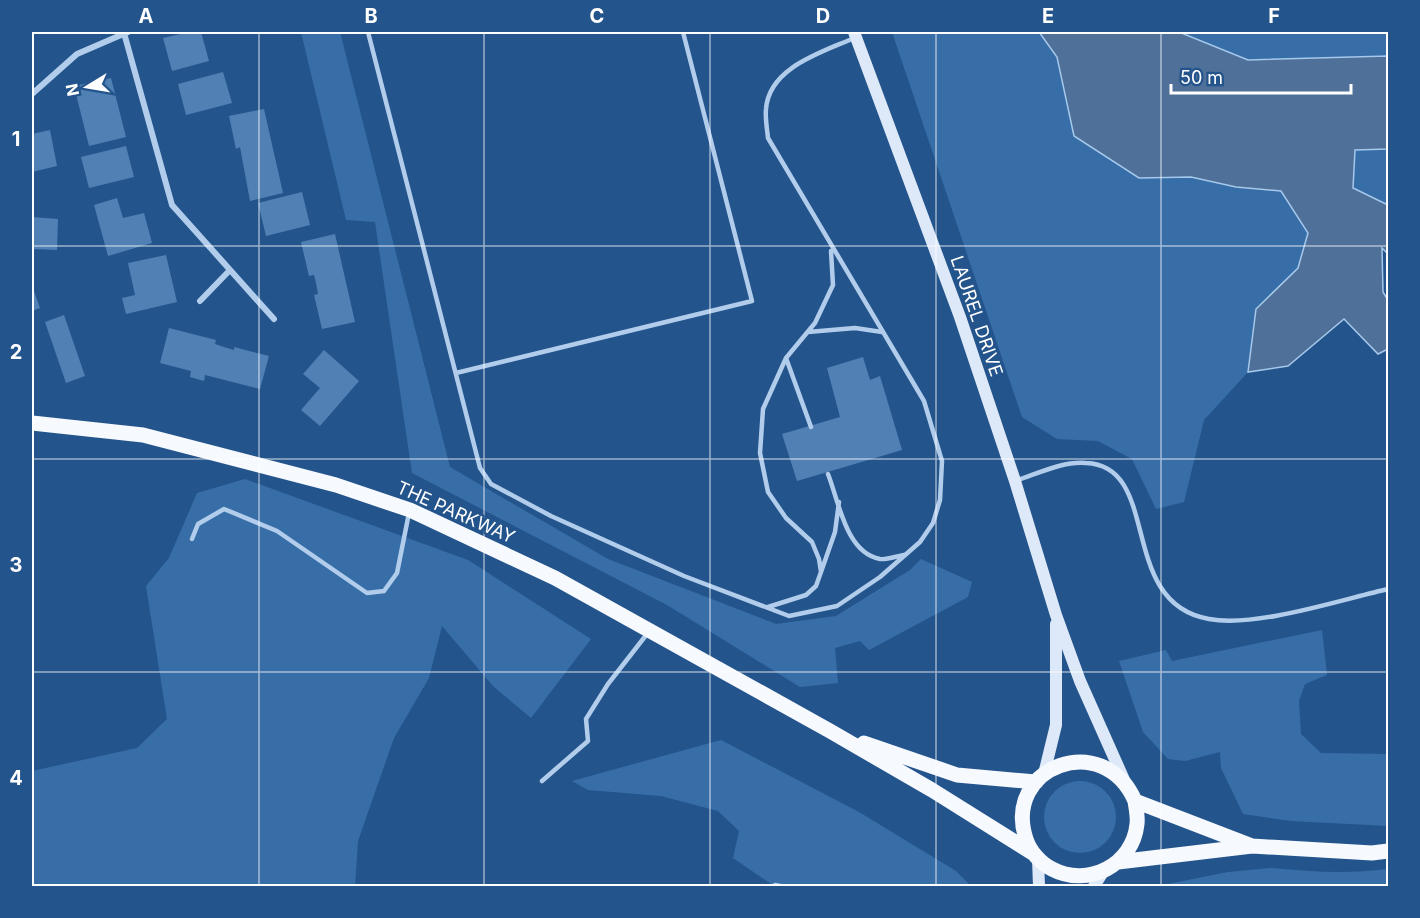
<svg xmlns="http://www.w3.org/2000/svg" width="1420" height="918" viewBox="0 0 1420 918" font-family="Inter,sans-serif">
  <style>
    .green { fill: #386ea8 }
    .water { fill: #4f7098; stroke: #a6c8eb; stroke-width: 1.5 }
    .building { fill: #5080b4 }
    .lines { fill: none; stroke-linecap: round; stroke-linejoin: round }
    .lane { stroke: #b1cdeb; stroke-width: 4.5 }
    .street { stroke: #b1cdeb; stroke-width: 6 }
    .secondary { stroke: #dde9f8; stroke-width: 12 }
    .primary { stroke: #f6f9fe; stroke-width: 15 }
    .grid { fill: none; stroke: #fff; stroke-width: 1.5; stroke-opacity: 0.55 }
    .labels { text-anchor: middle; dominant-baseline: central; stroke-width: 5; stroke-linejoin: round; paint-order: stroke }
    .street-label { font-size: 18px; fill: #fff; stroke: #24548c }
    .neatline { fill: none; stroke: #fff; stroke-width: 2 }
    .grid-label { font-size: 20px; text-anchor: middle; font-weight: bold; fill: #fff }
  </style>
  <rect width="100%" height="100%" fill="#24548c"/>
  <!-- green -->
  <path class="green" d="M301,32h39l110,435 158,92 168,65 60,-8 74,-46 11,-11 51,23 -4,15 -99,53 -9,-9 -25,7 3,35 -38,4 -133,-82 -255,-132 -37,-251 -29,-2z
    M892,32h147l18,25 17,79 65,42 52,-1 45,10 45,4 28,43 -11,34 -42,41 -8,63 -44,48 -20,82 -28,7 -24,-50 -34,-18 -41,-2 -35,-22z
    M1179,32h209v24l-140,4z
    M1388,149v56l-35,-16 2,-39z
    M245,479l223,81 123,79 -60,79 -38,-32 -51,-60 -13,52 -35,60 -36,103 -3,45h-323v-115l105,-23 30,-29 -21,-133 23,-28 28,-65z
    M1322,630l5,45 -22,9 -6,17 2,33 20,19 67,1v72l-97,-5 -48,-7 -22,-46 -1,-16 -35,9 -17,-2 -25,-27 -24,-71 47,-11 6,11z
    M721,740l138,72 97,59 15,15h-197l-41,-28 6,-27 -21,-20 -57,-15 -73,-6 -16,-9z
    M1044 817a36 36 0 1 1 72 0a36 36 0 1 1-72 0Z
    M1271,868c40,4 78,6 117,1v17h-230l70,-14z"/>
  <!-- water -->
  <path class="water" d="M1039,32h140l69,28 140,-4v93l-33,1 -2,38 35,17v49l-6,-6 1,44 5,8v49l-10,5 -34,-35 -56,47 -40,6 8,-63 42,-41 10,-35 -27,-42 -45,-4 -45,-10 -52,1 -65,-42 -17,-79z"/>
  <!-- building -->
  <path class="building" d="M189,32h12l8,29 -37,10 -9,-33z
    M223,72l9,31 -46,12 -8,-31z
    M111,78l15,59 -37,9 -15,-60z
    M264,109l19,84 -33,8 -10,-54 -4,2 -7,-33z
    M50,130l7,36 -25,6v-38z
    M126,146l8,31 -45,11 -8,-31z
    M302,192l8,33 -44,11 -8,-33z
    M117,198l6,20 21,-5 8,30 -44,13 -14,-51z
    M32,217l26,2 -1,31 -25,-1z
    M335,234l20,88 -33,7 -8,-34 4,-1 -2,-11 -2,-8 -5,1 -8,-34z
    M166,255l11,47 -51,12 -4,-16 13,-3 -7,-32z
    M34,291l6,17 -8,3v-19z
    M64,315l21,61 -19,7 -21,-61z
    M169,328l47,12 -1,4 9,3 10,3v-3l35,9 -9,33 -55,-14 -1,6 -14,-4 1,-6 -31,-8z
    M324,350l35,31 -39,45 -19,-16 19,-22 -17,-14z
    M863,357l7,23 10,-4 22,74 -105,31 -15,-47 58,-17 -13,-49z"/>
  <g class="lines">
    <!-- lane -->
    <path class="lane" d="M368,32l112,436 11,16 60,32 133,60 105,40 48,-10 43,-29 40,-35 13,-19 7,-23 2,-39 -18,-60 -156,-263c-1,-10 -3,-20 -2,-29 3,-42 57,-57 88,-71
      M808,332l47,-4 27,4
      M786,358l25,69
      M456,373l296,-72 -69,-269
      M828,474c11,28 18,79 52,85 7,1 17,-3 24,-4
      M1015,481c22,-7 47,-20 71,-18 77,3 30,140 123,156 46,9 131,-19 179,-30
      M192,539l6,-15 26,-15 53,22 90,62 17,-2 13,-18 12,-60
      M821,572l14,-40 4,-30
      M768,607l38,-12 10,-9 5,-14 -2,-13 -7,-17 -26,-24 -18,-26 -8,-39 3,-44 23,-51 29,-35 18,-38 -2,-34
      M542,781l46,-40 -2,-22 22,-35 39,-50
      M775,885l5,1"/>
    <!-- street -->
    <path class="street" d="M124,33l48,172 102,114
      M32,94l45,-40 51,-22
      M200,301l30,-31"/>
    <!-- secondary -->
    <path class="secondary" d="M854,32l106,285 55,164 41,134 24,66 45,101
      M1044,774l12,-49v-101
      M1038,859l1,27
      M1094,886l9,-14"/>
    <!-- primary -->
    <path class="primary" d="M32,423l111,12 193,50 74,25 145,68 275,153 102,59 102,64
      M864,743l93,32 79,7
      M1135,801c1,7 3,16 2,23 -4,41 -49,64 -85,45 -12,-6 -22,-18 -26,-30 -24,-73 78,-110 109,-38l117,45
      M1118,862l134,-16 120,7 16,-2"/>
  </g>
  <!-- grid -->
  <path class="grid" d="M259,32v854M484,32v854M710,32v854M936,32v854M1161,32v854M32,246h1356M32,459h1356M32,672h1356"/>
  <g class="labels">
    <!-- street labels -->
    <g class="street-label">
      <text transform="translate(977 316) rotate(71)">LAUREL DRIVE</text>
      <text transform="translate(456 512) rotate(24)">THE PARKWAY</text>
    </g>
  </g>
  <!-- border -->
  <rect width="1420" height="918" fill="none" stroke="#24548c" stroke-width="66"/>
  <!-- north arrow -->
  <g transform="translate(87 87) rotate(259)" stroke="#24548c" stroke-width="4.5" paint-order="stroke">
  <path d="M0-4.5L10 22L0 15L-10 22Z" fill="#ffffff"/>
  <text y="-9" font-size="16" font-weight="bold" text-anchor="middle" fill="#ffffff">N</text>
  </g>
  <!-- scale -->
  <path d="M1171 84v9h180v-9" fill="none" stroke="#ffffff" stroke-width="3"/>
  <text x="1180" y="84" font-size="18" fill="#ffffff" stroke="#24548c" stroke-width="4.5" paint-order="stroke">50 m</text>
  <rect x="33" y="33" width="1354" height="852" class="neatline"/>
  <g class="grid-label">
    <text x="146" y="23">A</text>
    <text x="371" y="23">B</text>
    <text x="597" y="23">C</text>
    <text x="823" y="23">D</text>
    <text x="1048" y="23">E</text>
    <text x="1274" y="23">F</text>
    <text x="16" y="146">1</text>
    <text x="16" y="359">2</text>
    <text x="16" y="572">3</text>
    <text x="16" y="785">4</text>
  </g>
</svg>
